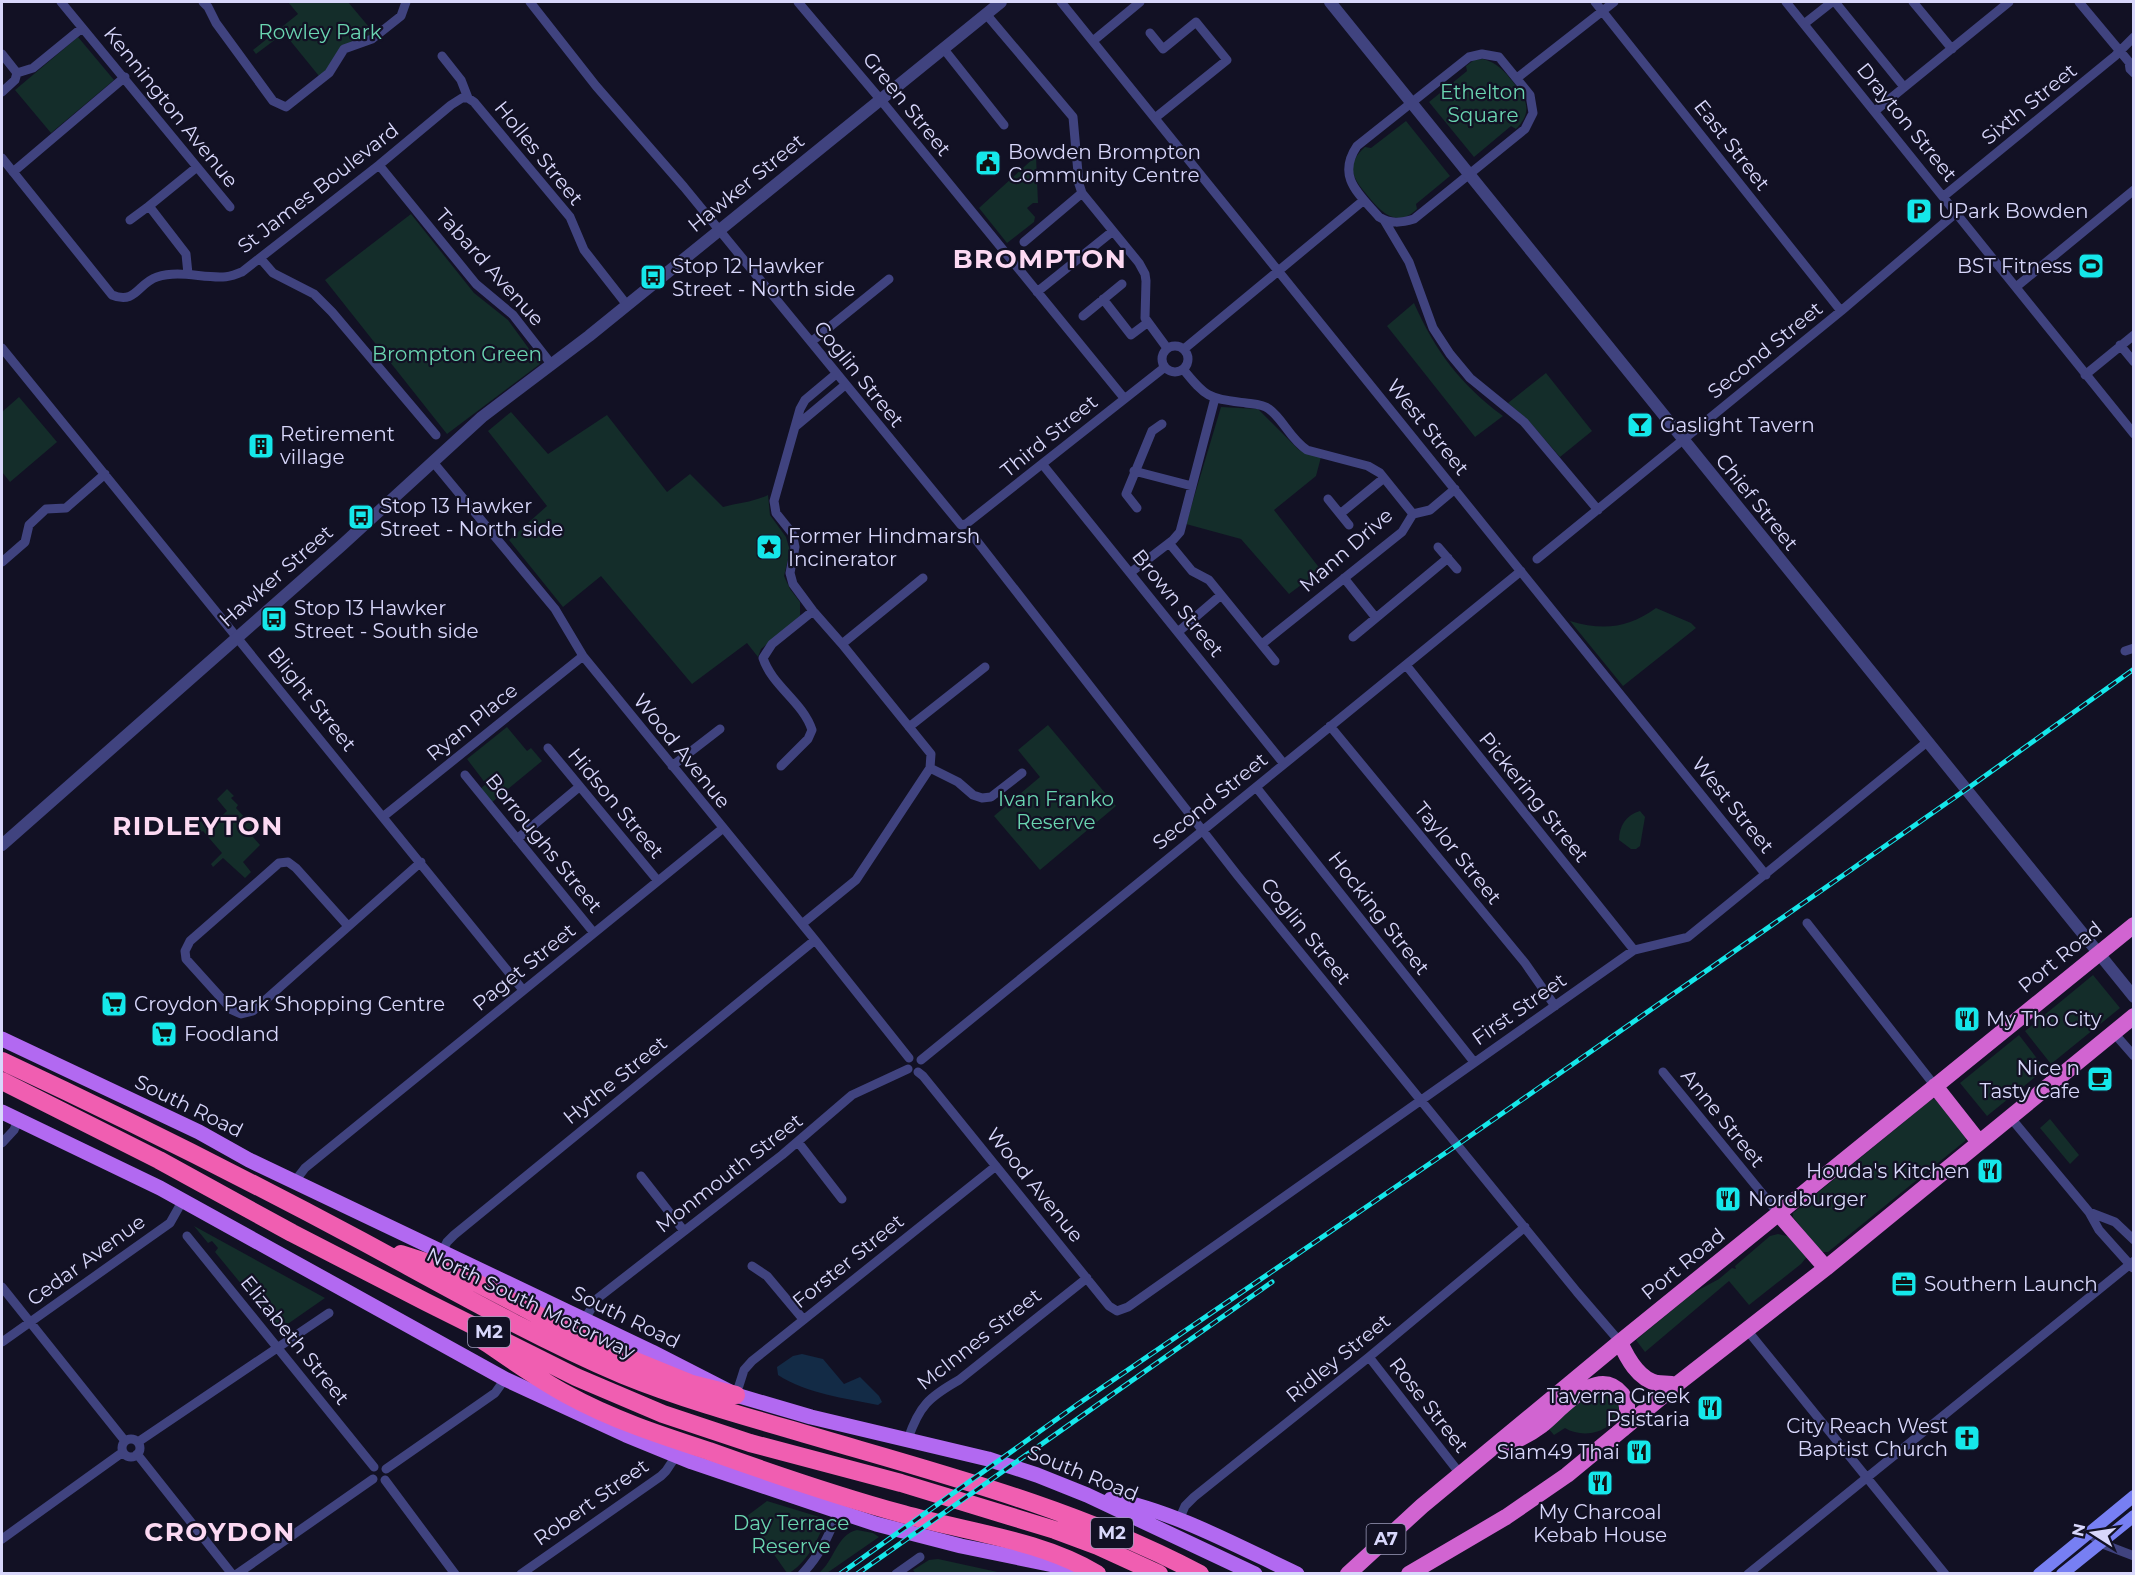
<svg xmlns="http://www.w3.org/2000/svg" width="2135" height="1575" viewBox="0 0 2135 1575" font-family="Montserrat,sans-serif">
  <style>
    .green { fill: #142d2a }
    .water { fill: #132b46 }
    .lines { fill: none; stroke-linecap: round; stroke-linejoin: round }
    .minor { stroke: #40437f; stroke-width: 9 }
    .tertiary { stroke: #40437f; stroke-width: 12 }
    .secondary { stroke: #777ff3; stroke-width: 12 }
    .primary { stroke: #b269f1; stroke-width: 15 }
    .trunk { stroke: #d164d1; stroke-width: 16 }
    .motorway { stroke: #f05eb1; stroke-width: 18 }
    .rail-casing { stroke: #15e7ea; stroke-width: 5 }
    .rail { stroke: #121124; stroke-width: 3; stroke-dasharray: 9; stroke-linecap: butt }
    .labels { text-anchor: middle; dominant-baseline: central; stroke-width: 4.5; stroke-linejoin: round; paint-order: stroke }
    .shield { fill: #121124; stroke: #9d9cba; stroke-width: 1.5 }
    .shield-label { font-size: 18px; font-weight: bold; fill: #d8d7fb }
    .park-label { font-size: 20px; fill: #6ad5b1; stroke: #121124 }
    .street-label { font-size: 20px; fill: #d8d7fb; stroke: #121124 }
    .poi-label { font-size: 20px; fill: #d8d7fb; stroke: #121124; text-anchor: start }
    .district-label { font-size: 26px; font-weight: bold; letter-spacing: 1.5px; fill: #fcd9f2; stroke: #121124 }
  </style>
  <rect width="100%" height="100%" fill="#121124"/>
  <!-- green -->
  <path class="green" d="M288,2h60l26,31c-9,8 -21,8 -30,15 -11,8 -9,20 -25,28l-35,-43 -28,21 -3,-4 45,-36z
    M78,37l36,43 -63,53 -36,-43z
    M1483,59c15,4 21,12 30,23 14,17 20,30 3,47l-5,-3 -37,31 -45,-55 38,-31 -1,-5 8,-6z
    M1406,121l44,55 -34,28 1,5c-21,20 -36,3 -50,-14 -15,-18 -22,-30 -2,-48l6,1z
    M1036,156l2,47h-5l-6,5 8,9 -1,5 -27,21 -28,-35z
    M411,214l63,79 34,27 32,44 -93,70 -122,-154z
    M1414,303c21,48 47,82 89,113l-28,21 -88,-111z
    M1546,373l46,58 -32,26 -33,-38 -19,-16z
    M19,397l38,45 -47,40 -8,-10v-60z
    M1221,407l37,2 41,41 22,7 -5,19 -42,34 47,60 -32,24 -48,-55 -55,-15z
    M511,412l37,42 59,-39 60,77 23,-18 33,33c15,-4 31,-5 45,-12l2,20 16,22 4,14 -6,25 6,13 10,13v14l-39,33 -3,8 -11,-14 -55,41 -91,-108 -38,31 -54,-67 38,-34 -59,-75z
    M1656,608l35,15 5,5 -73,58 -53,-65c34,10 58,7 86,-13z
    M1048,725l68,81 -76,64 -46,-54 46,-39 -22,-27z
    M507,727l20,24 4,-3 11,13 -51,42 -11,-14 6,-5 -19,-25z
    M227,789l7,7 -3,2 7,7 -2,3 23,25 -6,4 7,8 -17,17 8,10 -6,6 -22,-20 -10,9 -2,-3 11,-11 -19,-22 -2,1 -7,-7 8,-10 10,10 15,-14 -10,-12z
    M1640,811l5,6 -5,29 -4,3h-5l-12,-9c0,-14 7,-25 21,-29z
    M2093,975l27,33 -69,56 -26,-33z
    M2019,1035l26,34 -58,47 -27,-33z
    M1938,1098l29,37 -2,6 -137,111h-7l-28,-35v-4l139,-114z
    M2050,1119l29,36 -9,9 -30,-36z
    M194,1226l131,72 -46,32 -64,-78 3,-4 -6,-7 -4,2z
    M1778,1234l13,3 19,16 -9,11 -52,41 -20,-24 -84,71 -9,-12 57,-47 26,-14 13,-11 4,1 -1,-3 35,-30z
    M1607,1391l12,11c2,28 -33,39 -54,26l-11,7 -6,-7c18,-16 34,-36 59,-37z
    M767,1501l59,18c-7,19 -19,44 -37,54h-2l-40,-57z
    M857,1530l16,3 6,4 -52,36h-8c15,-12 18,-39 38,-43z
    M938,1559l64,14 -86,1 -3,-4 16,-10z"/>
  <!-- water -->
  <path class="water" d="M802,1354l21,5 21,25 16,-7 19,19 3,6 -4,3c-34,-7 -70,-11 -100,-30l-1,-8 16,-11z"/>
  <g class="lines">
    <!-- minor -->
    <path class="minor" d="M61,2l169,205
      M203,2l5,5 8,16 57,78 13,6 43,-34 15,-24 28,-10 29,-23 5,-14
      M530,2l66,84 88,101 277,338 5,-1 199,-157
      M798,2l82,97 244,299
      M1061,2l705,873
      M1595,2l246,309
      M1786,2l348,432
      M1835,2l69,85
      M1913,2l39,47
      M2079,2l50,60 1,7 4,4
      M986,14l87,103 6,67 3,9 57,70 6,11 1,7 -1,37 22,30
      M1804,24l28,-22
      M1150,33l13,16 33,-27 31,38 -72,58
      M1093,41l47,-39
      M943,48l61,77
      M2,54l15,19 -2,7 -13,12
      M1482,54l17,3 31,38 3,18 -8,16 -111,90c-13,4 -24,5 -35,-2 -20,-23 -43,-40 -22,-71l112,-89z
      M442,56l19,24 7,18 6,4 96,115 14,33 43,55
      M17,73l16,-5 49,-40
      M1517,78l97,-76
      M1875,111l134,-109
      M2,158l110,137c24,10 26,-12 45,-18 22,-7 44,1 66,0 7,0 13,-3 19,-5l137,-107 72,-60 11,-7h6
      M379,165l97,119 37,31 39,50
      M13,172l112,-95
      M1944,196l171,-140 19,-19
      M130,220l19,-14
      M1384,220l25,42 24,66 17,26 20,24 54,44 74,88
      M1024,242l58,-49
      M260,258l13,15 41,21 18,18 104,123
      M188,274l-2,-20 -37,-48 48,-39
      M2016,287l118,-97
      M1037,292l76,-61
      M1103,299l28,36 16,-12
      M1083,316l39,-32
      M811,342l78,-63
      M2120,345l14,17
      M1162 359a13 13 0 1 1 26 0a13 13 0 1 1-26 0Z
      M2,348l521,642
      M1184,349l180,-149
      M1183,369c24,30 26,29 63,34 7,1 17,1 23,6 14,10 21,30 38,41l61,16 12,7 33,41
      M2085,375l49,-40
      M796,426l49,-41
      M433,462l122,147 28,47 232,284 94,118
      M1043,465l241,299
      M1134,471l58,15
      M1328,499l21,26
      M1137,508l-11,-14 26,-63 10,-7
      M1340,514l44,-36
      M973,536l265,340 339,416 43,50
      M1169,543l23,28 17,9 66,81
      M1438,547l19,22
      M1537,559l304,-248 116,-99
      M2,562l23,-20 4,-17 17,-16 20,-1 39,-34
      M1130,573l43,-33 7,-8 35,-134
      M1344,578l32,40
      M1178,632l43,-37
      M1353,637l95,-79
      M842,644l81,-66
      M1262,644l140,-112 11,-18 17,-4 25,-21
      M2125,651l9,-3
      M1406,665l228,285
      M1330,726l195,237 30,43
      M909,727l76,-60
      M548,748l110,133
      M672,766l48,-37
      M781,766l27,-27 4,-9c-9,-28 -40,-44 -49,-72l9,-14 41,-33
      M930,768l28,14 15,13 9,3 9,-1 31,-24
      M465,775l129,158
      M1256,787l218,275
      M384,816l199,-160
      M517,839l62,-52
      M1807,923l128,163
      M802,924l54,-44 74,-112 1,-14 -89,-110 -29,-33 -20,-27 -3,-11 5,-26 -3,-14 -16,-20 -2,-12 26,-92 5,-9 31,-26
      M348,926l-52,-58 -8,-6 -9,1 -89,78 -5,10 1,8 46,51 9,4 12,-3 168,-149
      M2113,1032l21,24
      M921,1060l600,-489
      M918,1072l5,4 186,230 8,5 11,-4 506,-357 54,-13 239,-195
      M1663,1072l115,141
      M2010,1117l79,95 10,18 34,38
      M798,1142l44,57
      M2,1143l12,-13 4,-10
      M641,1176l43,55
      M295,1181l10,-13 417,-339
      M2089,1212l26,10 19,18
      M187,1236l187,231
      M442,1252l5,-10 7,-7 361,-295
      M752,1266l15,10 36,43
      M2,1287l123,154
      M584,1320l14,-22 184,-143 70,-60 56,-26
      M1747,1330l198,244
      M2,1342l168,-119 13,-23
      M1369,1357l92,118
      M736,1395l8,-25 8,-9 244,-195
      M908,1439c11,-33 21,-42 51,-59l128,-102
      M122 1448a9 9 0 1 1 18 0a9 9 0 1 1-18 0Z
      M138,1442l191,-129
      M137,1454l95,120
      M386,1469l109,-76 10,-14
      M385,1480l70,94
      M1179,1520l6,-14 9,-9 175,-140 156,-130
      M2089,1532l11,11 34,13
      M2,1539l121,-87
      M237,1574l136,-95
      M521,1574l140,-98 5,-5 10,-15
      M802,1574c18,-19 27,-38 36,-63
      M896,1574l24,-17
      M1748,1574l386,-313"/>
    <!-- tertiary -->
    <path class="tertiary" d="M1330,2l804,995
      M2,845l339,-299 141,-129 107,-81 412,-334"/>
    <!-- secondary -->
    <path class="secondary" d="M2039,1574l95,-78
      M2062,1574l72,-58"/>
    <!-- primary -->
    <path class="primary" d="M2,1039l197,93 50,28 403,192 84,43 75,22 177,42 49,16 50,20 168,79
      M2,1112l158,76 345,191 121,56 66,27 184,62 85,22 122,25
      M1111,1499c63,12 128,48 186,75"/>
    <!-- trunk -->
    <path class="trunk" d="M1935,1086l44,56
      M1778,1213l48,55
      M1620,1342c7,16 18,37 37,41 7,1 12,0 19,2
      M1505,1445c14,-5 25,-11 37,-20 19,-15 55,-61 80,-31 8,11 6,23 1,35
      M1348,1574l74,-68 198,-164 514,-417
      M1409,1574l97,-57 61,-42 109,-90 150,-117 308,-252"/>
    <!-- motorway -->
    <path class="motorway" d="M2,1061c120,56 240,116 358,179 87,47 172,96 263,135 54,22 113,39 169,55 138,41 280,76 408,144
      M2,1081l157,79 133,73 134,69 150,75 87,37 87,29 151,40 154,47 43,16 61,28
      M401,1254l53,17 135,71 103,42 44,11
      M478,1337c29,20 57,40 88,57 45,25 94,41 143,57 64,23 128,45 194,63 63,18 138,26 194,60"/>
    <!-- rail casing -->
    <g class="rail-casing">
      <path id="rail" d="M840,1574l238,-170 379,-259 514,-359 163,-117
        M857,1574l415,-292"/>
    </g>
    <!-- rail -->
    <use href="#rail" class="rail"/>
  </g>
  <!-- icons -->
  <defs>
    <g id="civic-square" transform="scale(1.35)"><rect x="-9" y="-9" width="18" height="18" rx="4" fill="#15e7ea" stroke="#121124"/><path d="M-.6-6.5H3V-4.5H.6V-3L4-1V1h2V6H-6V1h2V-1L-.6-3ZM-1.2 2.5V6h2.4V2.5Z" fill="#111"/></g>
    <g id="parking-square" transform="scale(1.35)"><rect x="-9" y="-9" width="18" height="18" rx="4" fill="#15e7ea" stroke="#121124"/><path d="M-3.5-5.5H1a3.5 3.5 0 0 1 0 7H-1V5.5H-3.5ZM-1-3.4V-.6H.8a1.4 1.4 0 0 0 0-2.8Z" fill="#111"/></g>
    <g id="stadium-square" transform="scale(1.35)"><rect x="-9" y="-9" width="18" height="18" rx="4" fill="#15e7ea" stroke="#121124"/><path d="M0-5a6.5 5 0 1 0 0 10a6.5 5 0 1 0 0-10ZM-3.5-1.8h7v3.6h-7Z" fill="#111"/></g>
    <g id="bus-square" transform="scale(1.35)"><rect x="-9" y="-9" width="18" height="18" rx="4" fill="#15e7ea" stroke="#121124"/><path d="M-5-6H5V4H4V6H2V4H-2V6H-4V4H-5ZM-3.5-4V0h7V-4ZM-3.5 1.2v1.5H-2V1.2ZM2 1.2v1.5H3.5V1.2Z" fill="#111"/></g>
    <g id="bar-square" transform="scale(1.35)"><rect x="-9" y="-9" width="18" height="18" rx="4" fill="#15e7ea" stroke="#121124"/><path d="M-6-5H6L.8 .8V4.5H3.5V6h-7V4.5H-.8V.8Z" fill="#111"/></g>
    <g id="building-square" transform="scale(1.35)"><rect x="-9" y="-9" width="18" height="18" rx="4" fill="#15e7ea" stroke="#121124"/><path d="M-4-6H4V6H1V3H-1V6H-4ZM-2.5-4.3h1.7v1.8h-1.7ZM.8-4.3h1.7v1.8H.8ZM-2.5-1h1.7V.8h-1.7ZM.8-1h1.7V.8H.8Z" fill="#111"/></g>
    <g id="sight-square" transform="scale(1.35)"><rect x="-9" y="-9" width="18" height="18" rx="4" fill="#15e7ea" stroke="#121124"/><path d="M0-6L1.8-2.2L6-1.7L2.9 1.2L3.7 5.4L0 3.3L-3.7 5.4L-2.9 1.2L-6-1.7L-1.8-2.2Z" fill="#111"/></g>
    <g id="supermarket-square" transform="scale(1.35)"><rect x="-9" y="-9" width="18" height="18" rx="4" fill="#15e7ea" stroke="#121124"/><path d="M-6-5.5h2.5l.6 2H6L4.5 2H-2.5L-4.4-4H-6ZM-1.5 3.2a1.3 1.3 0 1 0 .1 0ZM3 3.2a1.3 1.3 0 1 0 .1 0Z" fill="#111"/></g>
    <g id="restaurant-square" transform="scale(1.35)"><rect x="-9" y="-9" width="18" height="18" rx="4" fill="#15e7ea" stroke="#121124"/><path d="M-5-6h1v4h1v-4h1v4h1v-4h1v5L-1.5 .5V6h-2V.5L-5-1ZM5-6V6H3V1.5H1.5Q1.5-4 5-6Z" fill="#111"/></g>
    <g id="cafe-square" transform="scale(1.35)"><rect x="-9" y="-9" width="18" height="18" rx="4" fill="#15e7ea" stroke="#121124"/><path d="M-5.5-4.5H6V0H3Q3 3.5 0 3.5H-2.5Q-5.5 3.5-5.5 0ZM3-3.2v2h1.7v-2ZM-6 4.5H4V6H-6Z" fill="#111"/></g>
    <g id="office-square" transform="scale(1.35)"><rect x="-9" y="-9" width="18" height="18" rx="4" fill="#15e7ea" stroke="#121124"/><path d="M-6-3h4V-5.5h4V-3h4V5H-6ZM-1-4.5V-3h2v-1.5ZM-6 0V1H6V0Z" fill="#111"/></g>
    <g id="church-square" transform="scale(1.35)"><rect x="-9" y="-9" width="18" height="18" rx="4" fill="#15e7ea" stroke="#121124"/><path d="M-1.2-6h2.4v3.5h3.3v2.4h-3.3V6h-2.4V-.1h-3.3v-2.4h3.3Z" fill="#111"/></g>
  </defs>
  <g fill-rule="evenodd">
    <use href="#civic-square" x="988" y="163"/>
    <use href="#parking-square" x="1919" y="211"/>
    <use href="#stadium-square" x="2091" y="266"/>
    <use href="#bus-square" x="653" y="277"/>
    <use href="#bar-square" x="1640" y="425"/>
    <use href="#building-square" x="261" y="446"/>
    <use href="#bus-square" x="361" y="517"/>
    <use href="#sight-square" x="769" y="547"/>
    <use href="#bus-square" x="274" y="619"/>
    <use href="#supermarket-square" x="114" y="1004"/>
    <use href="#restaurant-square" x="1967" y="1019"/>
    <use href="#supermarket-square" x="164" y="1034"/>
    <use href="#cafe-square" x="2100" y="1079"/>
    <use href="#restaurant-square" x="1990" y="1171"/>
    <use href="#restaurant-square" x="1728" y="1199"/>
    <use href="#office-square" x="1904" y="1284"/>
    <use href="#restaurant-square" x="1710" y="1408"/>
    <use href="#church-square" x="1967" y="1438"/>
    <use href="#restaurant-square" x="1639" y="1452"/>
    <use href="#restaurant-square" x="1600" y="1483"/>
  </g>
  <g class="labels">
    <!-- shield labels -->
    <g class="shield">
      <rect x="468" y="1317" width="42" height="30" rx="4.5"/>
      <rect x="1091" y="1518" width="42" height="30" rx="4.5"/>
      <rect x="1366.5" y="1524" width="39" height="30" rx="4.5"/>
    </g>
    <g class="shield-label">
      <text x="489" y="1332">M2</text>
      <text x="1112" y="1533">M2</text>
      <text x="1386" y="1539">A7</text>
    </g>
    <!-- park labels -->
    <g class="park-label">
      <text x="320" y="32">Rowley Park</text>
      <text x="1483" y="92">Ethelton<tspan x="1483" dy="23">Square</tspan></text>
      <text x="457" y="354">Brompton Green</text>
      <text x="1056" y="799">Ivan Franko<tspan x="1056" dy="23">Reserve</tspan></text>
      <text x="791" y="1523">Day Terrace<tspan x="791" dy="23">Reserve</tspan></text>
    </g>
    <!-- street labels -->
    <g class="street-label">
      <text transform="translate(907 104) rotate(51)">Green Street</text>
      <text transform="translate(2029 104) rotate(-39)">Sixth Street</text>
      <text transform="translate(171 107) rotate(51)">Kennington Avenue</text>
      <text transform="translate(1907 122) rotate(51)">Drayton Street</text>
      <text transform="translate(1732 145) rotate(52)">East Street</text>
      <text transform="translate(539 153) rotate(51)">Holles Street</text>
      <text transform="translate(746 183) rotate(-39)">Hawker Street</text>
      <text transform="translate(318 188) rotate(-38)">St James Boulevard</text>
      <text transform="translate(490 267) rotate(48)">Tabard Avenue</text>
      <text transform="translate(1765 350) rotate(-39)">Second Street</text>
      <text transform="translate(859 374) rotate(51)">Coglin Street</text>
      <text transform="translate(1428 427) rotate(51)">West Street</text>
      <text transform="translate(1049 436) rotate(-39)">Third Street</text>
      <text transform="translate(1757 502) rotate(51)">Chief Street</text>
      <text transform="translate(1346 550) rotate(-41)">Mann Drive</text>
      <text transform="translate(276 576) rotate(-41)">Hawker Street</text>
      <text transform="translate(1178 603) rotate(51)">Brown Street</text>
      <text transform="translate(312 699) rotate(51)">Blight Street</text>
      <text transform="translate(472 722) rotate(-39)">Ryan Place</text>
      <text transform="translate(682 751) rotate(51)">Wood Avenue</text>
      <text transform="translate(1534 797) rotate(51)">Pickering Street</text>
      <text transform="translate(1210 801) rotate(-39)">Second Street</text>
      <text transform="translate(616 803) rotate(50)">Hidson Street</text>
      <text transform="translate(1733 805) rotate(51)">West Street</text>
      <text transform="translate(544 843) rotate(51)">Borroughs Street</text>
      <text transform="translate(1458 853) rotate(51)">Taylor Street</text>
      <text transform="translate(1379 913) rotate(52)">Hocking Street</text>
      <text transform="translate(1306 931) rotate(51)">Coglin Street</text>
      <text transform="translate(2060 957) rotate(-39)">Port Road</text>
      <text transform="translate(524 967) rotate(-39)">Paget Street</text>
      <text transform="translate(1519 1009) rotate(-35)">First Street</text>
      <text transform="translate(615 1080) rotate(-39)">Hythe Street</text>
      <text transform="translate(189 1106) rotate(26)">South Road</text>
      <text transform="translate(1723 1118) rotate(51)">Anne Street</text>
      <text transform="translate(729 1173) rotate(-38)">Monmouth Street</text>
      <text transform="translate(1035 1185) rotate(51)">Wood Avenue</text>
      <text transform="translate(86 1260) rotate(-36)">Cedar Avenue</text>
      <text transform="translate(848 1261) rotate(-39)">Forster Street</text>
      <text transform="translate(1683 1264) rotate(-39)">Port Road</text>
      <text transform="translate(531 1303) rotate(26)">North South Motorway</text>
      <text transform="translate(626 1317) rotate(26)">South Road</text>
      <text transform="translate(979 1339) rotate(-38)">McInnes Street</text>
      <text transform="translate(295 1340) rotate(51)">Elizabeth Street</text>
      <text transform="translate(1338 1358) rotate(-39)">Ridley Street</text>
      <text transform="translate(1429 1405) rotate(52)">Rose Street</text>
      <text transform="translate(1083 1473) rotate(22)">South Road</text>
      <text transform="translate(591 1502) rotate(-35)">Robert Street</text>
    </g>
    <!-- poi labels -->
    <g class="poi-label">
      <text x="1008" y="152">Bowden Brompton<tspan x="1008" dy="23">Community Centre</tspan></text>
      <text x="1938" y="211">UPark Bowden</text>
      <text x="672" y="266">Stop 12 Hawker<tspan x="672" dy="23">Street - North side</tspan></text>
      <text x="2072" y="266" text-anchor="end">BST Fitness</text>
      <text x="1660" y="425">Gaslight Tavern</text>
      <text x="280" y="434">Retirement<tspan x="280" dy="23">village</tspan></text>
      <text x="380" y="506">Stop 13 Hawker<tspan x="380" dy="23">Street - North side</tspan></text>
      <text x="788" y="536">Former Hindmarsh<tspan x="788" dy="23">Incinerator</tspan></text>
      <text x="294" y="608">Stop 13 Hawker<tspan x="294" dy="23">Street - South side</tspan></text>
      <text x="134" y="1004">Croydon Park Shopping Centre</text>
      <text x="1986" y="1019">My Tho City</text>
      <text x="184" y="1034">Foodland</text>
      <text x="2080" y="1068" text-anchor="end">Nice n<tspan x="2080" dy="23">Tasty Cafe</tspan></text>
      <text x="1970" y="1171" text-anchor="end">Houda's Kitchen</text>
      <text x="1748" y="1199">Nordburger</text>
      <text x="1924" y="1284">Southern Launch</text>
      <text x="1690" y="1396" text-anchor="end">Taverna Greek<tspan x="1690" dy="23">Psistaria</tspan></text>
      <text x="1948" y="1426" text-anchor="end">City Reach West<tspan x="1948" dy="23">Baptist Church</tspan></text>
      <text x="1620" y="1452" text-anchor="end">Siam49 Thai</text>
      <text x="1600" y="1512" text-anchor="middle">My Charcoal<tspan x="1600" dy="23">Kebab House</tspan></text>
    </g>
    <!-- district labels -->
    <g class="district-label">
      <text x="1040" y="259">BROMPTON</text>
      <text x="198" y="826">RIDLEYTON</text>
      <text x="220" y="1532">CROYDON</text>
    </g>
  </g>
  <!-- border -->
  <rect width="2135" height="1575" fill="none" stroke="#d8d7fb" stroke-width="6"/>
  <!-- north arrow -->
  <g transform="translate(2093 1533) rotate(282)" stroke="#121124" stroke-width="4.5" paint-order="stroke">
  <path d="M0-4.5L10 22L0 15L-10 22Z" fill="#d8d7fb"/>
  <text y="-9" font-size="16" font-weight="bold" text-anchor="middle" fill="#d8d7fb">N</text>
  </g>
</svg>
